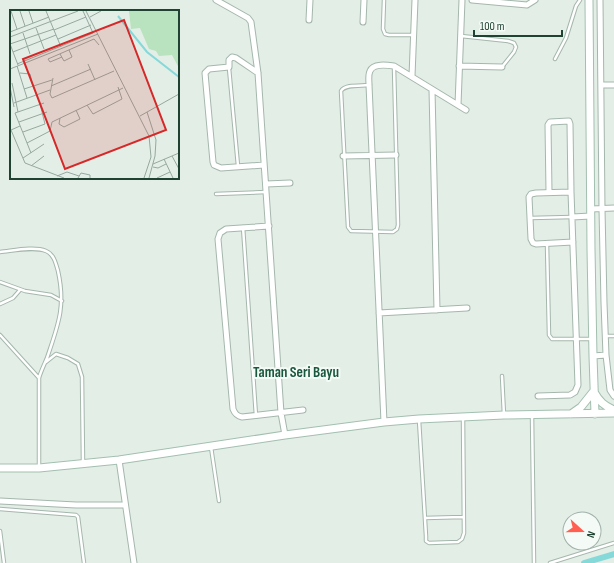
<svg xmlns="http://www.w3.org/2000/svg" width="614" height="563" viewBox="0 0 614 563" font-family="'Sofia Sans Condensed',sans-serif">
  <style>
    .lines { fill: none; stroke-linecap: round; stroke-linejoin: round }
    .canal { stroke: #85d9d9; stroke-width: 6 }
    .lane-casing { stroke: #a5b7ad; stroke-width: 4.5 }
    .street-casing { stroke: #a5b7ad; stroke-width: 7 }
    .secondary-casing { stroke: #a3bfb0; stroke-width: 9 }
    .lane { stroke: #fff; stroke-width: 2.5 }
    .street { stroke: #fff; stroke-width: 5 }
    .secondary { stroke: #fff; stroke-width: 7 }
    .labels { text-anchor: middle; dominant-baseline: central; stroke-width: 4; stroke-linejoin: round; paint-order: stroke }
    .neighbourhood-label { font-size: 15px; font-weight: bold; fill: #19573e; stroke: #f4faf6 }
    .inset-river { fill: none; stroke: #85d9d9; stroke-width: 2 }
    .inset-road { fill: none; stroke: #95a99f; stroke-width: 1 }
    .view { fill: #d62828; fill-opacity: 0.15; stroke: #d62828; stroke-width: 2 }
    .inset-edge { fill: none; stroke: #204233; stroke-width: 2 }
  </style>
  <rect width="100%" height="100%" fill="#e3eee7"/>
  <g class="lines">
    <!-- canal -->
    <path class="canal" d="M584,563l30,-9"/>
    <!-- lane casing -->
    <g class="lane-casing">
      <path id="lane" d="M384,0l-1,29 2,5 4,1h25
        M461,36l47,5 6,2 2,4 -2,5 -12,15
        M555,59l11,-21 10,-32 4,-6
        M229,68l9,98
        M369,85c-8,1 -24,-1 -28,6l7,136 3,4 42,1 4,-3 1,-4 -4,-158
        M216,194l50,-2
        M531,218l41,-1
        M243,227l13,189
        M547,244l2,91 3,4h40
        M0,252c12,-1 34,-6 46,-1 8,3 10,13 12,20 8,36 0,54 -11,87 -3,7 -6,13 -8,20v90
        M0,282l25,9 26,4 11,6
        M0,304l13,-6 7,-8
        M0,335l39,43
        M605,336h9
        M46,362l10,-8 12,4 10,6 4,13 1,86
        M502,376l2,39
        M532,415l2,148
        M419,420l7,116v5l3,2 29,-1 4,-3 2,-6 -1,-116
        M211,447l8,54
        M0,509l76,6 2,2 6,46
        M425,518l38,-1
        M0,531l4,32
        M550,563l64,-20"/>
    </g>
    <!-- street casing -->
    <g class="street-casing">
      <path id="street" d="M216,0l32,18 3,4 7,51 23,340 4,22
        M472,0l55,5 8,-5
        M600,0l2,209 2,94 2,52 4,35 4,6
        M309,20l1,-20
        M363,22l1,-22
        M459,66l43,1
        M258,73l-22,-15 -4,-1 -3,3v7l-20,2 -4,4 8,89 1,3 7,3 43,-3
        M412,76l3,-76
        M601,85h13
        M432,90l5,220
        M458,105l4,-105
        M343,156l53,-1
        M266,184l24,-1
        M571,192l-35,1 -5,1 -2,3 2,42 2,4 3,1 37,-2
        M591,209l23,-1
        M572,217l19,-1
        M269,226l-43,3 -6,4 -2,6 15,170c2,5 4,7 9,8l61,-7
        M379,313l88,-5
        M593,356l13,-1
        M538,396l32,-1 5,-3 3,-7 -7,-193 -1,-68 -1,-3 -19,1 -2,3 1,67
        M384,422l-15,-337c0,-4 -1,-10 1,-14 3,-8 17,-6 24,-5l72,44
        M119,460l15,103
        M0,501l76,4h49"/>
    </g>
    <!-- secondary casing -->
    <g class="secondary-casing">
      <path id="secondary" d="M589,0l2,249 2,107 2,58
        M594,392c5,9 10,14 20,18
        M571,414l10,-7 12,-15
        M0,468h39l80,-8 166,-25 99,-13 35,-3 85,-4 110,-2"/>
    </g>
    <!-- lane -->
    <use href="#lane" class="lane"/>
    <!-- street -->
    <use href="#street" class="street"/>
    <!-- secondary -->
    <use href="#secondary" class="secondary"/>
  </g>
  <g class="labels">
    <!-- neighbourhood labels -->
    <g class="neighbourhood-label">
      <text x="296" y="372">Taman Seri Bayu</text>
    </g>
  </g>
  <!-- overview -->
  <g transform="translate(10 10)">
    <rect width="169" height="169" fill="#e3eee7"/>
    <path d="M119,1h50v57l-7,-13 -13,1 -3,-5 -7,-2 -9,-21 -9,1z" fill="#b9e2be"/>
    <path class="inset-river" d="M108,6l29,36 32,25"/>
    <path class="inset-road" d="M1,1l6,18M10,1l5,15M19,1l4,12M36,1l15,36M76,1l63,125 2,21 -7,21M80,7l11,-6M26,18l8,21M44,20l32,-13M0,22l39,-15M13,23l7,21M0,27l68,-26M48,29l33,-14M0,34l44,-15M0,34l8,21M3,42l43,-17M50,44l4,7 8,-4 -3,-7M52,47l-12,5 -2,-3 46,-20 5,6M7,54l76,-31 -10,-22M78,54l7,16M7,56l10,32M0,59l88,-35M10,63l10,1 3,12M43,68l-3,16 2,4 62,-27M2,73l6,29M41,76l40,-17M0,77l4,20M14,79l28,-9M4,93l36,-13M77,95l6,9 29,-15 -4,-12M137,102l9,28 -1,16 -6,22M130,106l39,-22M50,108l-1,6 5,3 16,-8 -4,-9M9,112l28,-10M10,116l-9,4 14,33 39,15M13,122l22,-8 -5,-20M17,133l23,-12 2,-9 71,-34M21,143l-16,-40 29,-10M162,146l7,13M13,148l21,-14M154,149l9,19M143,154l26,-11M21,156l13,-10M143,157l5,1 8,-4M47,166l10,-4 12,4M68,168l3,-5 9,2v3M147,168l13,-6"/>
    <path class="view" d="M114,10l42,110 -101,39 -42,-110z"/>
    <rect width="169" height="169" class="inset-edge"/>
  </g>
  <!-- north arrow -->
  <g transform="translate(582 531) rotate(111)"><circle r="19" fill="#f4faf6" stroke="#9fb0a8"/>
  <path d="M0-3L7 15L0 10L-7 15Z" fill="#ff5e50"/>
  <text y="-6" font-size="11" font-weight="bold" text-anchor="middle" fill="#204233">N</text>
  </g>
  <!-- scale -->
  <path d="M474 30v6h88v-6" fill="none" stroke="#204233" stroke-width="2"/>
  <text x="480" y="30" font-size="12" fill="#204233" stroke="#f4faf6" stroke-width="3" paint-order="stroke">100 m</text>
</svg>
